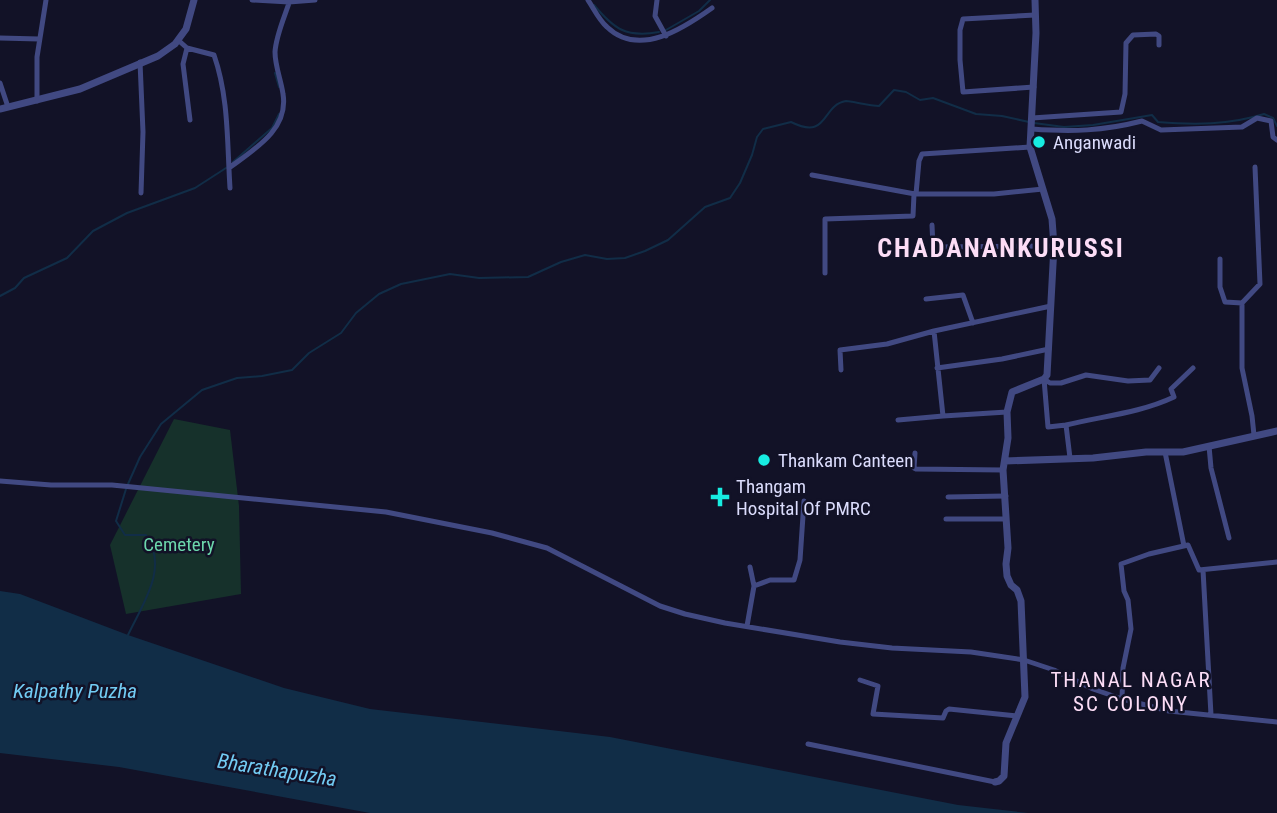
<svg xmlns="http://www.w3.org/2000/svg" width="1277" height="813" viewBox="0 0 1277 813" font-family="'Roboto Condensed',sans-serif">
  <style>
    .green { fill: #16312b }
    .water { fill: #112d47 }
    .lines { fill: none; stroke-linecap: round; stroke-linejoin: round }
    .stream { stroke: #112d47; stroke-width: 2 }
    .minor { stroke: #414982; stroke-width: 5 }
    .tertiary { stroke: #414982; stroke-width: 7 }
    .poi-dot { fill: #17ece1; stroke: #121227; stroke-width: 2.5 }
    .labels { text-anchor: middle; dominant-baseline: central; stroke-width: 5; stroke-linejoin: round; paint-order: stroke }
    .poi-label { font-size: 19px; fill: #dbdcfc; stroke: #121227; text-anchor: start }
    .park-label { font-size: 19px; fill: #6cd7ac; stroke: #121227 }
    .neighbourhood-label { font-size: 21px; letter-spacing: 2px; fill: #fcddf6; stroke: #121227 }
    .water-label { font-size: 21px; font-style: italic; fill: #72cbf3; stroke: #121227 }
    .district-label { font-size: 26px; font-weight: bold; letter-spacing: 2px; fill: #fcddf6; stroke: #121227 }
  </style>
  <rect width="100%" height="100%" fill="#121227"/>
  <!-- green -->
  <path class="green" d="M174,419l56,11 9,76 2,88 -115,20 -16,-69z"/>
  <!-- water -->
  <path class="water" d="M0,591l20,3 108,41 156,53 86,21 240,28 348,68 70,8h-658l-251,-46 -119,-14z"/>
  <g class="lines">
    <!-- stream -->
    <path class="stream" d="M594,5c20,24 32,33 65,27
      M666,30l33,-19 11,-11
      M275,73l4,14
      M1034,123l30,4 29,-2 59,-10 6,7c36,3 71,3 106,-8l9,4 4,8
      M233,162l39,-34 7,-14
      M0,296l15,-8 9,-10 43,-20 26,-27 34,-18 68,-25 31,-20
      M128,484l12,-27 21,-33 41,-34 35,-12 25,-2 30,-6 17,-17 32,-20 15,-20 23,-19 22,-10 49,-10 29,4 49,-1 33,-15 24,-7 22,4 18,-1 20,-7 23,-11 37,-33 25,-9 10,-15 12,-28 5,-18 6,-8 28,-7c38,19 30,-17 55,-21 5,0 24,5 33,5l15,-16 12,2 14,8 13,-2 43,16 26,2 27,6
      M126,489l-10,32 9,14h21c23,33 -3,68 -18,100"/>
    <!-- minor -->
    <path class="minor" d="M252,0l37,2 26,-2
      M588,0c6,9 11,20 19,27 32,31 77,1 105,-19
      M657,0l-2,16 11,20
      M0,38l39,1
      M178,40l9,8 27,7c15,43 13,88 16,133
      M187,48l-4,16 7,56
      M140,62l3,70 -2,61
      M0,83l8,24
      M1034,87l-71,5 -3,-32v-30l3,-11 72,-4
      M37,101v-44l9,-57
      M1032,118l89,-6 4,-18 1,-51 7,-8 23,-1 3,2v9
      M1032,129c40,3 71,2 110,-8l19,9 81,-3 15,-9 14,3 2,16 4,3
      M1030,147l-108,7 -3,7 -3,33h78l49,-5
      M229,168c24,-18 60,-38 54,-74 -2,-14 -8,-28 -8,-42 1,-17 10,-36 15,-52
      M812,175l103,19
      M932,225l1,22 121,-1
      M1220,259v28l5,15 17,1v65l10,48 2,19
      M825,273v-54l88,-3 1,-22
      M926,299l37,-4 10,28
      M1242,303l18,-19 -5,-117
      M937,368l65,-9 47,-10
      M841,370l-1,-20 47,-6 47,-13
      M1007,412l-64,4 -9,-85 117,-25
      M898,420l45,-4
      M1066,425l-18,2 -4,-48 6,4h11l25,-8 42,6 22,-1 9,-12
      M1209,446l2,22 18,70
      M1165,452l19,94
      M915,453l-1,15 2,1 87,1
      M1070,458l-4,-33c37,-9 74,-12 108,-28l-3,-8 22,-21
      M0,481l51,4h61l274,27 106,21 55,15 113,58 25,8 40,9 115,19 52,6 79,4 53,8 30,10 39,19 29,10 47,12 108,11
      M948,497l58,-1
      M946,519h60
      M1203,570l8,145
      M754,586l16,-6h24l6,-20 4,-59
      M747,626l7,-40 -4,-19
      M860,680l18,6 -5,28 70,4 3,-7 3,-2 68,7
      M1122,699l1,-31 8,-39 -3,-29 -4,-9 -3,-27 28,-10 39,-9 11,25 78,-8
      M808,744l187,38"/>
    <!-- tertiary -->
    <path class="tertiary" d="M0,109l80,-20 78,-33 17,-12 11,-15 8,-29
      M1005,461l88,-3 53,-6h37l94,-21
      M995,782l4,-1 5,-5 2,-33 19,-46 -4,-96 -4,-11 -6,-5 -4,-9 -1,-12 2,-16 -5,-78 5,-32 -1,-26 5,-20 32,-13 3,-4 7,-129 -2,-27 -22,-72 6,-114 -1,-33"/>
  </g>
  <!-- markers -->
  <g class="poi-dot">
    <circle cx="1039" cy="142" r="7"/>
    <circle cx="764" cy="460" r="7"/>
    <path d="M716.5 486.5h7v7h7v7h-7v7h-7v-7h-7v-7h7z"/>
  </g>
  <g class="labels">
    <!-- poi labels -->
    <g class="poi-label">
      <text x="1053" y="142">Anganwadi</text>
      <text x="778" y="460">Thankam Canteen</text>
      <text x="736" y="486">Thangam<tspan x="736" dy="22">Hospital Of PMRC</tspan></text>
    </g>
    <!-- park labels -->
    <g class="park-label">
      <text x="179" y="544">Cemetery</text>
    </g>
    <!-- neighbourhood labels -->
    <g class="neighbourhood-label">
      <text x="1131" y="680">THANAL NAGAR<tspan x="1131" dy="24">SC COLONY</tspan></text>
    </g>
    <!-- water labels -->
    <g class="water-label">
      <text x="75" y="691">Kalpathy Puzha</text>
      <text transform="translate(277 770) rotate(9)">Bharathapuzha</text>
    </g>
    <!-- district labels -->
    <g class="district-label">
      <text x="1001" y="248">CHADANANKURUSSI</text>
    </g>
  </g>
</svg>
